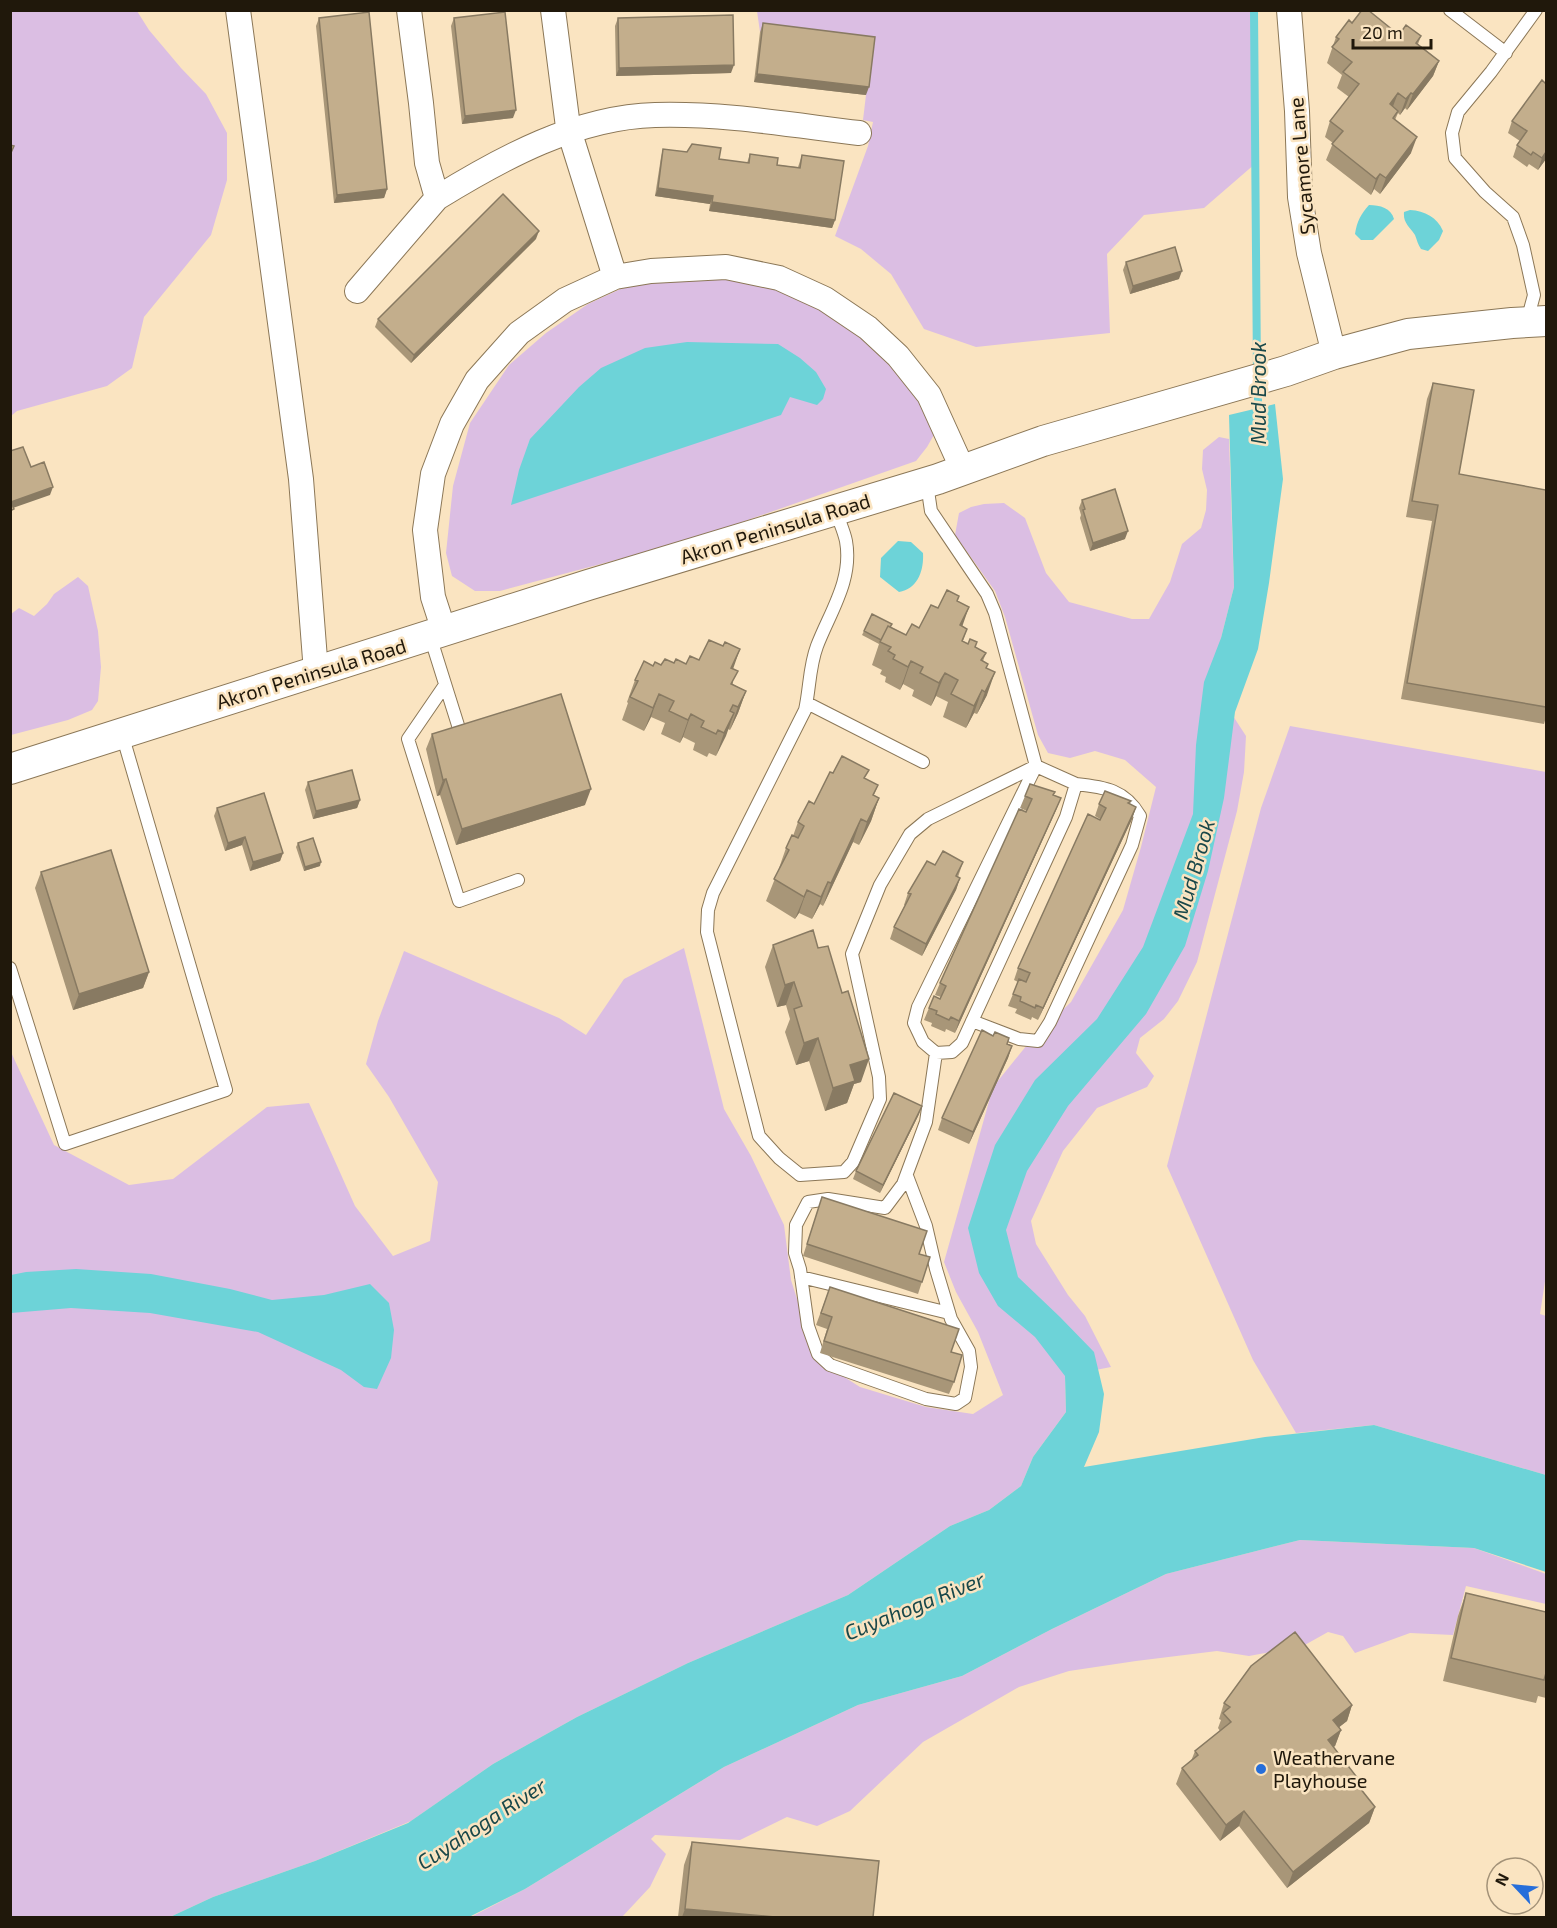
<svg xmlns="http://www.w3.org/2000/svg" width="1557" height="1928" viewBox="0 0 1557 1928" font-family="'Exo 2',sans-serif">
  <style>
    .green { fill: #dbbee3 }
    .water { fill: #6dd3d8 }
    .lines { fill: none; stroke-linecap: round; stroke-linejoin: round }
    .stream { stroke: #6dd3d8; stroke-width: 8 }
    .service-casing { stroke: #8b7757; stroke-width: 14 }
    .minor-casing { stroke: #8b7757; stroke-width: 26 }
    .tertiary-casing { stroke: #8b7757; stroke-width: 32 }
    .service { stroke: #fff; stroke-width: 12 }
    .minor { stroke: #fff; stroke-width: 24 }
    .tertiary { stroke: #fff; stroke-width: 30 }
    .wall { fill: #a89678 }
    .shaded-wall { fill: #887a62 }
    .building { fill: #c3ae8c; stroke: #887a62; stroke-width: 1.5 }
    .poi-dot { fill: #266eda; stroke: #fae4c1; stroke-width: 2 }
    .labels { text-anchor: middle; dominant-baseline: central; stroke-width: 5; stroke-linejoin: round; paint-order: stroke }
    .street-label { font-size: 20px; fill: #20180b; stroke: #fae4c1 }
    .poi-label { font-size: 20px; fill: #20180b; stroke: #fae4c1; text-anchor: start }
    .water-label { font-size: 21px; font-style: italic; fill: #19484a; stroke: #fae4c1 }
  </style>
  <rect width="100%" height="100%" fill="#fae4c1"/>
  <!-- green -->
  <path class="green" d="M11,11h126l12,19 32,38 25,26 21,39v47l-16,55 -67,82 -12,51 -25,18 -90,25 -6,5z
    M757,11h497l2,152 -52,45 -60,7 -37,39 3,79 -134,14 -52,-18 -33,-55 -30,-25 -26,-13 33,-90 5,-24 -10,-2 3,-25 -106,-63z
    M719,277l77,17 58,34 63,60 18,45 -8,14 -11,14 -225,79 -191,51h-25l-23,-15 -6,-23 7,-67 17,-63 39,-58 37,-32 42,-29 39,-18 38,-5z
    M1219,437l10,2 5,148 -13,51 -8,47 33,51 -2,36 -7,39 -40,151 -19,39 -14,18 -24,19 -4,15 18,23 -7,11 -50,21 -34,43 -32,70 5,23 32,51 17,21 26,51 -46,9 1,36 -33,45 -12,29 -32,24 -39,16 -102,69 -160,68 -111,54 -84,47 -82,57 -96,40 -102,36 -43,20h-159l-1,-867 44,95 75,40 44,-6 94,-72 42,-4 46,103 38,50 37,-15 8,-59 -49,-85 -23,-33 12,-43 26,-70 155,67 27,17 38,-56 60,-31 40,161 27,47 33,69 7,55 25,79 44,28 66,20 47,7 30,-19 -25,-63 -22,-40 -12,-30 49,-175 34,-42 44,-43 52,-92 18,-63 15,-60 -31,-27 -30,-9 -25,7 -22,-5 -10,-18 -33,-118 -10,-26 -40,-56 4,-22 12,-6 13,-3 20,-1 21,15 21,55 23,29 63,17h17l21,-37 12,-38 19,-16 5,-18 1,-20 -5,-21 1,-19z
    M78,577l10,9 10,45 3,36 -3,34 -6,9 -24,10 -57,15v-121l8,-6 15,8 13,-12 7,-10z
    M1290,726l256,46v503l-6,39 6,2v159l-172,-50 -78,8 -43,-73 -86,-194 94,-358z
    M1300,1540l174,8 72,26v30l-80,-18 -13,49 -43,-2 -55,20 -12,-17 -15,-4 -25,14 -54,10 -32,-5 -81,10 -67,10 -50,16 -96,55 -73,69 -33,15 -30,-9 -47,23 -85,-5 -4,4 15,15 -16,33 -28,30 -153,1 56,-29 199,-122 134,-62 104,-29 90,-47 114,-55z"/>
  <!-- water -->
  <path class="water" d="M1369,205c11,0 22,3 25,14l-21,21h-12l-6,-6c2,-13 6,-20 14,-29z
    M1410,210c15,1 27,7 33,21l-4,9 -11,11 -7,-2c-3,-4 -4,-9 -6,-14 -6,-9 -12,-12 -11,-23z
    M687,342l91,2 22,14 16,14 10,17 -3,10 -6,6 -27,-8 -9,18 -270,90 8,-35 11,-31 49,-52 22,-19 44,-20z
    M1275,404l8,75 -14,104 -11,66 -23,63 -11,86 -16,73 -23,75 -39,68 -78,92 -41,65 -21,59 12,47 42,40 34,35 10,42 -5,38 -15,35 181,-30 109,-12 172,50v97l-72,-24 -174,-8 -134,34 -114,55 -90,47 -104,29 -134,62 -199,122 -56,28h-299l43,-20 102,-36 93,-38 85,-59 84,-47 111,-54 160,-68 102,-69 39,-16 32,-24 12,-29 33,-45 -1,-36 -30,-39 -37,-31 -19,-33 -11,-45 27,-83 40,-65 62,-61 46,-72 50,-133 3,-69 8,-63 17,-44 13,-51 -5,-172z
    M898,541l13,1 12,11c1,17 -5,36 -24,39l-19,-15 1,-19z
    M76,1269l75,5 79,15 42,11 52,-5 46,-11 19,19 5,27 -3,28 -14,31 -13,-2 -23,-17 -83,-38 -108,-19 -79,-5 -60,5v-38l15,-3z"/>
  <g class="lines">
    <!-- stream -->
    <path class="stream" d="M1254,10l3,362
      M1258,387v30"/>
    <!-- service casing -->
    <g class="service-casing">
      <path id="service" d="M1450,10l56,43
        M1527,321l7,-26 -11,-50 -10,-28 -28,-25 -30,-34 -3,-25 6,-21 33,-40 45,-62
        M836,511c3,10 8,20 10,30 7,39 -16,71 -29,105 -8,21 -7,42 -12,64l-92,183 -5,17 -1,22 52,204 20,22 21,17 44,-3 9,-10 27,-63 -1,-22 -27,-123 28,-69 30,-51 18,-15 108,-53 -118,241 -4,16 9,19 13,11 16,-1 10,-9 104,-226 10,-33 -40,-18 -41,-153 -8,-19 -56,-83 -4,-27
        M430,636l32,102
        M445,685l-37,54 51,162 59,-21
        M807,703l116,59
        M10,968l55,176 161,-54 -104,-356
        M972,1021l47,18 19,2 12,-19 82,-177 8,-29c-15,-26 -35,-29 -64,-32
        M907,1176l19,50 10,43 15,50 18,32 2,16 -6,31 -9,6 -30,-5 -96,-34 -12,-11 -10,-28 -8,-57 -5,-16 1,-28 12,-23 20,-3 57,9 18,-24 23,-62 10,-69
        M801,1277l148,36"/>
    </g>
    <!-- minor casing -->
    <g class="minor-casing">
      <path id="minor" d="M238,10l63,469 15,193
        M409,10l12,93 6,60 10,35c65,-40 140,-81 218,-83 68,-2 137,10 204,18
        M553,10l15,117 47,150
        M1289,10l8,101 3,86 9,56 25,101
        M357,291l80,-93
        M444,631l-11,-34 -8,-67 8,-56 19,-50 25,-44 42,-47 46,-33 50,-23 36,-6 75,-4 53,11 46,21 43,29 30,28 31,39 34,75"/>
    </g>
    <!-- tertiary casing -->
    <g class="tertiary-casing">
      <path id="tertiary" d="M10,769l578,-184 350,-106 105,-38 243,-70 48,-17 74,-20 104,-11 34,-2"/>
    </g>
    <!-- service -->
    <use href="#service" class="service"/>
    <!-- minor -->
    <use href="#minor" class="minor"/>
    <!-- tertiary -->
    <use href="#tertiary" class="tertiary"/>
  </g>
  <!-- wall -->
  <path class="wall" d="M319,18l68,171 -3,9 -50,5 -18,-177z
    M454,18l59,100 -51,6 -11,-98z
    M618,18l113,55 -115,3 -1,-50z
    M763,23l103,72 -112,-13 6,-50z
    M1352,23l47,12 22,1 -3,8 21,17 -6,15 -26,34 -2,-2 -5,7 -2,-2 -3,7 16,33 -31,41 -6,-5 -3,6 -45,-35 7,-17 -8,-6 5,-16 19,-24 -12,-9 5,-13 -15,-12 9,-26z
    M1546,84v76v-1l-8,11 -9,-6 -2,3 -14,-10 4,-12 3,-4 -12,-8 4,-12z
    M663,149l56,10 28,4 3,-9 27,11 21,2 4,-12 33,65 -3,8 -123,-17 1,-7 -55,-8 6,-39z
    M536,239l-125,124 -36,-36 3,-8z
    M1126,262l53,17 -49,15 -7,-24z
    M1433,383l26,91 87,16v227l-2,7 -143,-25 31,-178 -26,-4 21,-118z
    M1082,500l43,39 -35,12 -10,-33 1,-3 -2,-7z
    M958,601l4,25 5,3 -4,12 23,12 -3,8 4,7v27l-10,19 -3,-1 -8,15 -23,-11 5,-15 -12,-6 -5,10 -19,-10 2,-6 -11,-6 -3,6 -15,-8 1,-5 -6,-3 2,-4 -10,-5 7,-21 -17,-9 2,-4 27,-4 15,8 13,-7 19,-20z
    M699,660l34,9v15l13,7 -8,22 -8,17 -2,-1 -12,27 -7,-3 -2,4 -14,-7 2,-7 -12,-6 -3,6 -19,-9 4,-11 -14,-6 -7,14 -22,-11 6,-17 -1,-1 8,-22 18,-14 33,-2z
    M432,734l153,71 -129,40 -16,-50 -3,1 -11,-47z
    M833,773l32,6 13,6 -4,10 5,3 -8,23 -12,24 -6,-3 -30,64 -3,-2 -8,15 -13,-6 -4,6 -29,-18 12,-30 8,-23 7,-12 5,-14 16,-18z
    M308,782l52,18 -3,8 -44,11 -8,-29z
    M1053,795l8,3 -5,12 -101,223 -9,-4 -1,3 -14,-6 1,-3 -8,-3 5,-12 11,-9 1,-2 -6,-2 5,-12 87,-172 -7,-3 5,-12z
    M1131,801l-1,3 6,3 -4,12 -94,201 -6,-3 -1,3 -16,-7 2,-4 -9,-3 10,-24 -4,-2 4,-12 82,-149 -5,-3 4,-12z
    M217,808l66,45 -3,8 -30,10 -8,-26 -17,6 -11,-35z
    M298,843l22,23 -16,5 -8,-24z
    M963,862l-5,15 2,1 -4,12 -34,66 -32,-17 4,-12 11,-22h-1l4,-12 27,-28z
    M41,872l108,100 -6,16 -70,22 -38,-122z
    M773,945l88,137 -7,2 -7,19 -22,8 -16,-50 -13,4 -11,-33 5,-13 -4,-14 -9,2 -12,-40z
    M1007,1044l5,2 -4,12 -39,86 -31,-14 4,-12z
    M919,1114l-39,79 -27,-14 3,-8z
    M818,1209l101,45 11,3 -12,37 -115,-38z
    M830,1287l121,65 3,30 -5,12 -129,-41 7,-24 -11,-4z
    M1466,1593l80,19v86l-8,-2 -2,7 -93,-22 15,-65z
    M1224,1703l128,2 -5,16 -8,6 2,3 -6,16 -2,1 24,38 18,22 -6,16 -82,65 -48,-62 -19,15 -44,-57 6,-16 9,-7 4,-10 25,-20 -2,-3 3,-8 -2,-1z
    M692,1842l181,75h-195l6,-52z"/>
  <!-- shaded-wall -->
  <path class="shaded-wall" d="M441,10h14l-15,2z
    M1439,61l-6,15 -26,34 6,-16z
    M734,65l-3,8 -115,3 3,-8z
    M757,74l112,13 -3,8 -112,-13z
    M1398,93l-6,16 -2,-5z
    M1411,93l-6,15 -5,7 6,-16z
    M516,110l-3,8 -51,6 3,-8z
    M1417,137l-6,16 -31,41 6,-16z
    M1546,152v7l-8,11 4,-12z
    M1380,174l-6,15 -3,6 5,-16z
    M658,188l55,8 -3,8 -55,-8z
    M387,189l-3,9 -50,5 3,-8z
    M712,202l123,18 -3,8 -123,-17z
    M539,231l-3,8 -125,124 3,-8z
    M1182,271l-3,8 -49,15 3,-8z
    M53,487l-3,8 -40,14 1,-7z
    M1128,531l-3,8 -35,12 3,-8z
    M969,607l-8,23 -1,-5z
    M740,649l-8,23 -1,-4z
    M911,661l-8,23 -3,6 8,-23z
    M995,672l-8,23 -10,19 8,-22z
    M945,673l-9,23 -5,10 8,-23z
    M982,690l-8,23 -8,15 8,-22z
    M746,691l-8,22 -8,17 8,-23z
    M659,694l-8,23 -7,14 9,-23z
    M734,713l-8,23 -10,20 8,-23z
    M691,714l-8,23 -3,6 8,-23z
    M446,779l-6,16 -3,1 6,-16z
    M591,789l-6,16 -129,40 6,-16z
    M879,798l-8,23 -12,24 8,-23z
    M1061,798l-5,12 -101,223 4,-12z
    M360,800l-3,8 -44,11 3,-8z
    M1136,807l-4,12 -94,201 5,-12z
    M861,819l-8,23 -30,64 8,-23z
    M245,837l-3,8 -17,6 3,-8z
    M283,853l-3,8 -30,10 3,-9z
    M321,862l-1,4 -16,5 1,-4z
    M960,878l-4,12 -34,66 4,-12z
    M828,882l-8,22 -8,15 9,-22z
    M807,890l-8,23 -4,6 9,-22z
    M149,972l-6,16 -70,22 6,-16z
    M794,982l-8,23 -9,2 8,-22z
    M818,1038l-9,23 -13,4 8,-22z
    M1012,1046l-4,12 -39,86 4,-12z
    M869,1059l-8,23 -7,2 -7,19 -22,8 8,-23 17,-23z
    M922,1106l-3,8 -39,79 3,-8z
    M1352,1705l-5,16 -19,15 5,-16z
    M1341,1730l-6,16 -13,10 6,-16z
    M1375,1807l-6,16 -82,65 6,-16z
    M1244,1811l-5,15 -19,15 6,-16z
    M685,1909l90,8h-93z"/>
  <!-- building -->
  <path class="building" d="M1362,10h6l31,25 7,-10 15,11 -5,7 23,18 -26,33 -2,-1 -5,6 -8,-6 -8,11 8,7 -5,7 24,19 -31,41 -6,-4 -4,5 -44,-35 11,-13 -13,-10 29,-37 -16,-12 9,-10 -20,-15 7,-8 -3,-2 13,-17 3,3z
    M369,12l18,177 -50,6 -18,-177z
    M505,12l11,98 -51,6 -11,-98z
    M733,15l1,50 -115,3 -1,-50z
    M763,23l112,14 -6,50 -112,-13z
    M1542,80l4,4v68l-4,6 -9,-6 -2,3 -14,-10 10,-14 -15,-10z
    M692,144l29,4 -2,11 30,4 1,-9 28,4 -1,7 23,3 2,-13 42,6 -9,59 -123,-18 1,-6 -55,-8 5,-39 24,3z
    M10,145l4,1 -4,9z
    M503,194l36,37 -125,124 -36,-36z
    M1175,247l7,24 -49,15 -7,-24z
    M1433,383l41,7 -15,84 87,16v217l-139,-24 31,-178 -26,-4z
    M23,447l8,20 13,-5 9,25 -42,15 3,7 -4,2v-60z
    M1115,489l13,42 -35,12 -10,-33 2,-1 -3,-9z
    M947,590l12,6 -2,5 12,6 -9,18 7,4 -5,12 6,3 2,-5 7,3 -2,5 11,6 -5,7 7,4 -2,4 9,4 -10,20 -3,-2 -8,16 -23,-12 7,-14 -13,-7 -6,10 -19,-10 3,-6 -12,-6 -3,6 -15,-8 2,-4 -7,-4 3,-4 -11,-5 8,-16 18,9 6,-11 7,4 12,-23 7,3z
    M872,614l20,10 -2,3 -2,-1 -7,14 -17,-9z
    M709,640l14,6 2,-4 15,7 -9,19 7,3 -7,13 15,7 -8,16 -5,-2 -3,6 4,2 -10,20 -6,-3 -2,4 -15,-7 3,-6 -13,-7 -3,6 -19,-9 5,-10 -15,-7 -6,14 -23,-11 8,-16 -3,-1 9,-19 9,5 2,-4 6,3 4,-6 9,4 2,-4 10,5 4,-8 9,4z
    M561,694l30,95 -129,40 -16,-50 -3,1 -11,-46z
    M842,756l27,14 -5,8 14,7 -5,10 6,3 -12,24 -6,-3 -30,64 -3,-1 -7,15 -14,-7 -3,7 -30,-18 15,-29 -3,-2 6,-13 6,3 6,-12 -6,-4 11,-21 5,3 16,-32 3,1z
    M352,770l8,30 -44,11 -8,-29z
    M1030,784l25,8 -2,3 8,3 -102,223 -8,-4 -2,3 -13,-6 1,-3 -8,-3 5,-12 6,3 6,-13 -6,-3 79,-174 7,3 6,-13 -7,-3z
    M1105,791l26,10 -3,2 8,4 -93,201 -7,-3 -1,3 -15,-7 1,-4 -8,-3 6,-15 7,3 4,-9 -12,-5 70,-154 12,6 6,-12 -7,-4z
    M264,793l19,60 -30,9 -8,-25 -17,6 -11,-35z
    M313,838l8,24 -16,5 -7,-24z
    M111,850l38,122 -70,22 -38,-122z
    M943,851l20,11 -7,14 4,2 -34,66 -32,-17 17,-33 -3,-1 19,-32 8,4z
    M813,930l5,18 10,-2 14,47 6,-2 21,68 -19,6 5,16 -22,7 -15,-50 -14,5 -10,-34 8,-3 -8,-24 -9,3 -12,-40z
    M982,1030l11,6 2,-4 14,6 -2,6 5,2 -39,86 -31,-14z
    M894,1093l28,13 -39,79 -27,-14z
    M822,1197l105,34 -8,23 11,3 -8,25 -115,-38z
    M830,1287l129,42 -8,23 11,3 -8,27 -130,-41 8,-24 -11,-4z
    M1466,1593l80,19v62v-1l-2,7 -93,-22z
    M1295,1632l57,73 -19,15 8,10 -13,10 31,40 -3,3 19,24 -82,65 -49,-61 -18,14 -44,-57 16,-13 -3,-4 36,-29 -8,-9 7,-6 -6,-4 27,-37z
    M692,1842l187,19 -6,56h-98l-90,-8z"/>
  <!-- markers -->
  <circle class="poi-dot" cx="1261" cy="1769" r="6"/>
  <g class="labels">
    <!-- street labels -->
    <g class="street-label">
      <text transform="translate(1301 166) rotate(-95)">Sycamore Lane</text>
      <text transform="translate(775 528) rotate(-17)">Akron Peninsula Road</text>
      <text transform="translate(311 673) rotate(-17)">Akron Peninsula Road</text>
    </g>
    <!-- poi labels -->
    <g class="poi-label">
      <text x="1273" y="1757">Weathervane<tspan x="1273" dy="23">Playhouse</tspan></text>
    </g>
    <!-- water labels -->
    <g class="water-label">
      <text transform="translate(1257 393) rotate(-90)">Mud Brook</text>
      <text transform="translate(1193 869) rotate(-74)">Mud Brook</text>
      <text transform="translate(914 1605) rotate(-22)">Cuyahoga River</text>
      <text transform="translate(481 1823) rotate(-33)">Cuyahoga River</text>
    </g>
  </g>
  <!-- border -->
  <rect width="1557" height="1928" fill="none" stroke="#20180b" stroke-width="24"/>
  <!-- north arrow -->
  <g transform="translate(1515 1886) rotate(296)"><circle r="28" fill="#fae4c1" stroke="#a39278" stroke-width="1.5"/>
  <path d="M0-4.5L10 22L0 15L-10 22Z" fill="#266eda"/>
  <text y="-9" font-size="16" font-weight="bold" text-anchor="middle" fill="#20180b">N</text>
  </g>
  <!-- scale -->
  <path d="M1353 39v9h78v-9" fill="none" stroke="#20180b" stroke-width="3"/>
  <text x="1362" y="39" font-size="18" fill="#20180b" stroke="#fae4c1" stroke-width="4.5" paint-order="stroke">20 m</text>
</svg>
